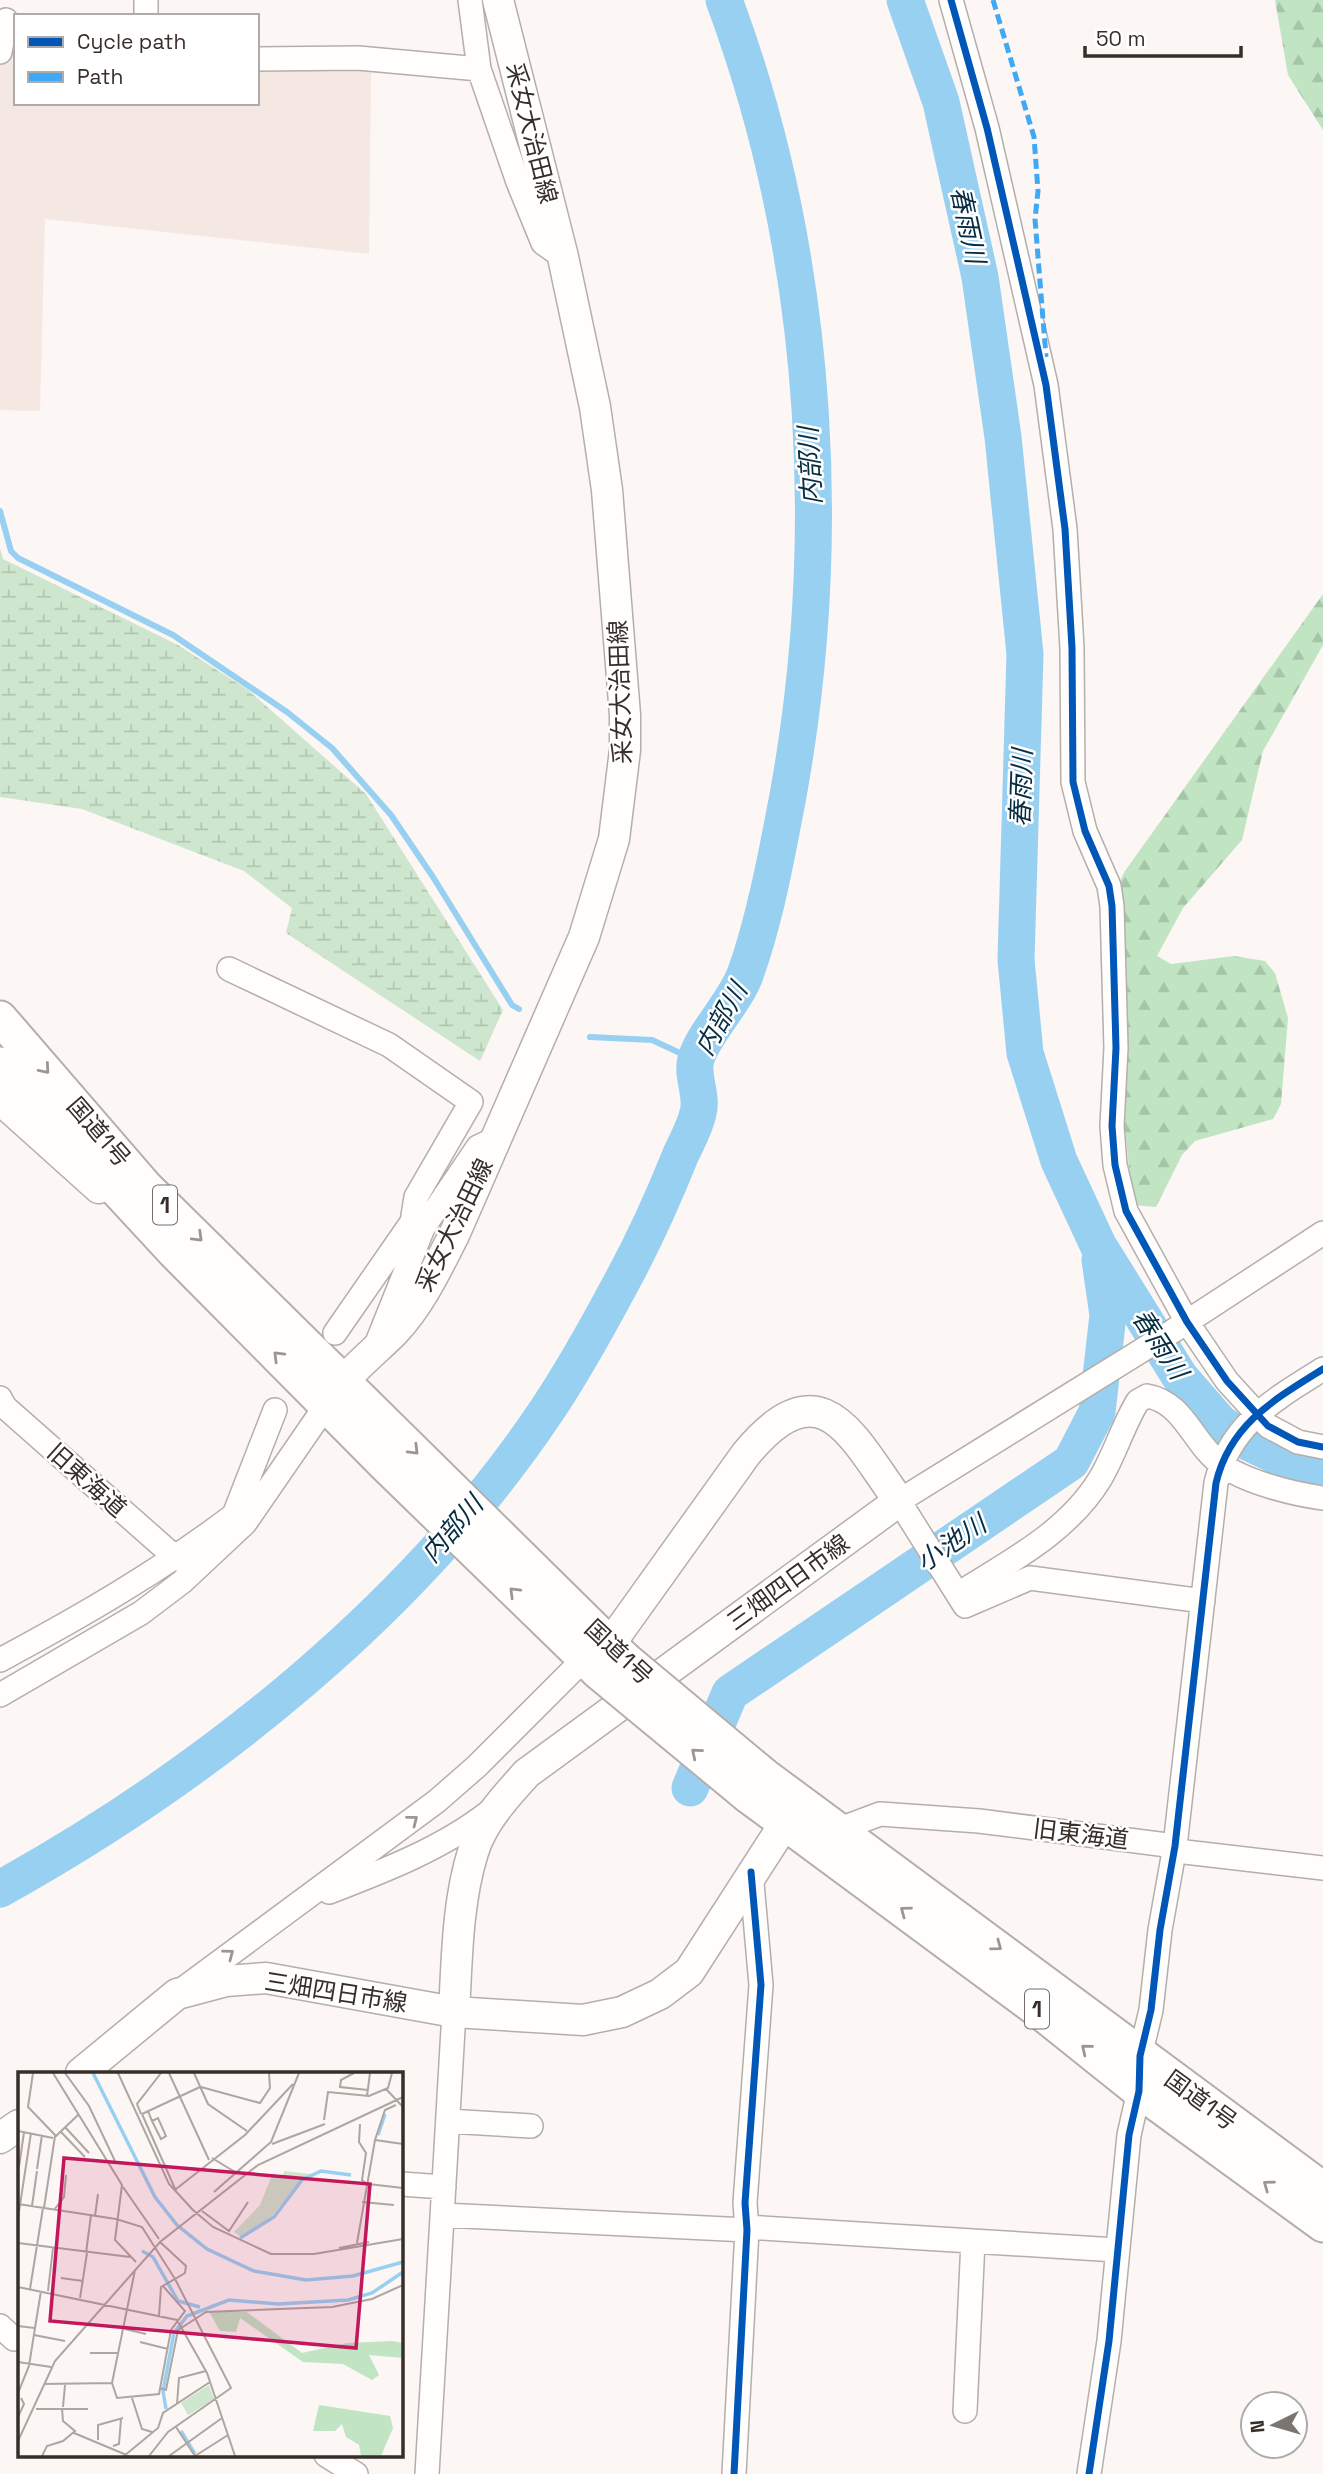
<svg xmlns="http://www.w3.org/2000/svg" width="1323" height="2474" viewBox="0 0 1323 2474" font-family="'Space Grotesk','Noto Sans JP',sans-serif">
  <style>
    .built { fill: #f5e8e3 }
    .forest { fill: url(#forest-firs) }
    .wetland { fill: url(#wetland-marsh) }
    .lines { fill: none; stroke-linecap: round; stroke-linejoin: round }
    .stream { stroke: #98d0f2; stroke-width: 6 }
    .river { stroke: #98d0f2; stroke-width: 37 }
    .minor-casing { stroke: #b5aeab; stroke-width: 26 }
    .major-casing { stroke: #b5aeab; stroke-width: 33 }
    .highway-casing { stroke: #b5aeab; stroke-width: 37 }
    .minor { stroke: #fffefd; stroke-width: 23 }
    .major { stroke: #fffefd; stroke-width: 30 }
    .highway { stroke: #fffefd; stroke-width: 33 }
    .highway-bridge-casing { stroke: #b5aeab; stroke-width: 37; stroke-linecap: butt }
    .highway-bridge { stroke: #fffefd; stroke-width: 33 }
    .quiet { stroke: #3fa9f5; stroke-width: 5; stroke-dasharray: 10 5; stroke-linecap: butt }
    .cycleway-casing { stroke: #fff; stroke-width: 11 }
    .cycleway { stroke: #0057b8; stroke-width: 7 }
    .oneway { stroke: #9b9694 }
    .labels { text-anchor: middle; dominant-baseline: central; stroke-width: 5; stroke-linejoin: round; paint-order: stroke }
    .shield { fill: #fff; stroke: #736d6a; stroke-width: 2 }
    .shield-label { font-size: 23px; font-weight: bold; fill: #372e2a }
    .street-label { font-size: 24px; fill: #372e2a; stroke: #fff }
    .water-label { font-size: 26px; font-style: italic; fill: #062d41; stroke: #fff }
    .inset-river { fill: none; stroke: #98d0f2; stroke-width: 3.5 }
    .inset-road { fill: none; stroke: #ada6a3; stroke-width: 2 }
    .view { fill: #c2185b; fill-opacity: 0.15; stroke: #c2185b; stroke-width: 3.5 }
    .inset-edge { fill: none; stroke: #372e2a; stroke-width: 3.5 }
  </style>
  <defs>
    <pattern id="forest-firs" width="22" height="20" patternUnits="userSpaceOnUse" patternTransform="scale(1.75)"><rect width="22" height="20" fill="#c1e4c3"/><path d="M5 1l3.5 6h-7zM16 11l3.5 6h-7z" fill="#a6c4a8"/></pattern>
    <pattern id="wetland-marsh" width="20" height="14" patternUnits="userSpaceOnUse" patternTransform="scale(1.75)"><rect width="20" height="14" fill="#cde6cd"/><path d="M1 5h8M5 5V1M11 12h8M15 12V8" fill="none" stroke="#b1c6b0"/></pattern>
  </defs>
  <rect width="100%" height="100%" fill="#fcf6f4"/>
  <!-- built -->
  <path class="built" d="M16,52v51h241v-33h114l-2,184 -324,-35 -5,192 -40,-1v-347z"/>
  <!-- forest -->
  <path class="forest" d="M1275,0h48v130l-35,-55z
    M1323,594v51l-60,106 -21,89 -59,68 -26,48 14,8 63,-8 31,5 10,12 13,45 -7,86 -8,15 -78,22 -13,14 -26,52 -23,-2 -22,-209 -2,-93 16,-32z"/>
  <!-- wetland -->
  <path class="wetland" d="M0,548l3,11 175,86 70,45 118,104 137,216 -23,51 -194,-128 6,-25 -48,-37 -162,-62 -82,-12z"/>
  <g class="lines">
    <!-- stream -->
    <path class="stream" d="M0,511l11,40 7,7 155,77 114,77 45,36 59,67 42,62 79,128 7,4
      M590,1037l62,3 43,20"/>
    <!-- river -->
    <path class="river" d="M905,0l36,102 39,175 23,160 22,217 -9,306 9,93 34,108 39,84 82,132 40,46 30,20 33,16 40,9
      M690,1788l40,-95 341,-231 26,-50 11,-97 -8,-55
      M0,1889c207,-115 414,-280 547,-479 27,-40 50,-82 73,-125 23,-42 43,-86 61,-131 6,-13 14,-27 17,-41 5,-17 -7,-38 -2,-54 7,-25 41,-59 50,-87 16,-45 26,-93 35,-140 56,-273 41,-569 -57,-832"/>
    <!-- minor casing -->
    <g class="minor-casing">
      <path id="minor" d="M146,0v16
        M470,0l9,69 39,113 25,61 20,14
        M951,0l36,128 59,257 19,144 7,119 1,134 12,49 24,55 3,20 4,142 -4,78 3,39 11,46 61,111 40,59 41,45 30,16 25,5
        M0,52l6,-32
        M257,59l101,-1 121,11
        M229,969l160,76 82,57 -55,95 -4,25 -77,111
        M376,1345l47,-117 55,-81 19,-9
        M0,1398l5,9 172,152
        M234,1515l41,-105
        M958,1594c51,-32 110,-62 142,-115 15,-25 23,-54 38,-78l9,-5c37,6 46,48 74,68 24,18 72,30 102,34
        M1203,1601l-173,-23 -65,28 -66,-105 274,-170 150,-98
        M0,1660c82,-44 160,-89 234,-145l5,4
        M0,1695l141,-82 41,-31 63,-59 82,-119
        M840,1829l40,-15 99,7 196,25 10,6 138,16
        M329,1892c55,-21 114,-44 160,-80
        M183,1989l254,-188 40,-35 107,-107
        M448,2121l83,5
        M401,2184l43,3
        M443,2215l304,15
        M747,2227l369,23
        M0,2326l14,13
        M965,2411l8,-170
        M326,2455l30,19
        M427,2474l27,-462
        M734,2474l13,-244 -2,-27 16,-218 -10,-113
        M1089,2474l20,-133 20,-206 10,-44 1,-35 11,-46 9,-80 15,-84 41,-363c14,-59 59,-84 107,-114"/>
    </g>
    <!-- major casing -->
    <g class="major-casing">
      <path id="major" d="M0,1099l99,89
        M330,1399c18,-27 42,-45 64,-67 26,-27 43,-64 60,-97l130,-298 30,-98 11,-89v-35l-18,-225 -12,-83 -32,-150 -65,-257
        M454,2012c3,-52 3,-109 19,-160 9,-30 33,-56 54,-79l372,-272c-46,-63 -77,-139 -153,-47l-136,190
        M81,2073l96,-79 49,-13 40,-3 188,34 129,8 39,-8 38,-18 29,-22 96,-149
        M0,2138l19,-13"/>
    </g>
    <!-- highway casing -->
    <g class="highway-casing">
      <path id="highway" d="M0,1018l146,169 479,472
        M0,1064l174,188 211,213 213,207
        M764,1775l559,414
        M748,1796l291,215 100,80 184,134"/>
    </g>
    <!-- minor -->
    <use href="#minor" class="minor"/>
    <!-- major -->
    <use href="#major" class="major"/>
    <!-- highway -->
    <use href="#highway" class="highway"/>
    <!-- highway-bridge casing -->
    <g class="highway-bridge-casing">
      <path id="highway-bridge" d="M625,1659l139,116
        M598,1672l150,124"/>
    </g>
    <!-- highway-bridge -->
    <use href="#highway-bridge" class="highway-bridge"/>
    <!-- quiet -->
    <path class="quiet" d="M993,0l41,137 4,54 -3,28 11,138"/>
    <!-- cycleway casing -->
    <g class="cycleway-casing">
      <path id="cycleway" d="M951,0l36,128 59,257 19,144 7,119 1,134 12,49 24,55 3,20 4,142 -4,78 3,39 11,46 61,111 40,59 41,45 30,16 25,5
        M734,2474l13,-244 -2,-27 16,-218 -10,-113
        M1089,2474l20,-133 20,-206 10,-44 1,-35 11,-46 9,-80 15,-84 41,-363c14,-59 59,-84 107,-114"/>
    </g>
    <!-- cycleway -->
    <use href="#cycleway" class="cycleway"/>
  </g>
  <!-- one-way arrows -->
  <defs><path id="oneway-chevron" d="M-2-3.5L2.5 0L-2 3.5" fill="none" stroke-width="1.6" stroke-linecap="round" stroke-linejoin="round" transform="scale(1.75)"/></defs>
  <g class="oneway">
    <use href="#oneway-chevron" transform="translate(45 1069) rotate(49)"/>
    <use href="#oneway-chevron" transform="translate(198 1237) rotate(44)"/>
    <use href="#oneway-chevron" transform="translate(278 1356) rotate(-135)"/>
    <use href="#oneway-chevron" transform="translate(414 1450) rotate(45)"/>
    <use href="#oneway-chevron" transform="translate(514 1592) rotate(-135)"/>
    <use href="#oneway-chevron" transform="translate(696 1753) rotate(-140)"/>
    <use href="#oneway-chevron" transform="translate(413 1820) rotate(-38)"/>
    <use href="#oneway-chevron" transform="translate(905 1911) rotate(-143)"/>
    <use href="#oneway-chevron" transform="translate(997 1946) rotate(37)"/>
    <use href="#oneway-chevron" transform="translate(229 1954) rotate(-37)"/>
    <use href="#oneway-chevron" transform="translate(1086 2049) rotate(-141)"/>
    <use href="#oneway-chevron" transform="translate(1268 2185) rotate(-144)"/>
  </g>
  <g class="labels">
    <!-- shield labels -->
    <g class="shield">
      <rect x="153" y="1185.5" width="24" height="39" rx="5"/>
      <rect x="1025" y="1989.5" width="24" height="39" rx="5"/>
    </g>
    <g class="shield-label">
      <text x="165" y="1205">1</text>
      <text x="1037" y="2009">1</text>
    </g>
    <!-- street labels -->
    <g class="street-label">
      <text transform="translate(532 133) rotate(76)">采女大治田線</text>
      <text transform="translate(620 692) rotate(-92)">采女大治田線</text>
      <text transform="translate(99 1132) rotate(49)">国道1号</text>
      <text transform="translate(454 1225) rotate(-64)">采女大治田線</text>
      <text transform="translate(87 1480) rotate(42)">旧東海道</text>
      <text transform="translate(788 1582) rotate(-36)">三畑四日市線</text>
      <text transform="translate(619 1652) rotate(43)">国道1号</text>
      <text transform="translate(1081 1834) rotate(7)">旧東海道</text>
      <text transform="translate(336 1992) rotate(9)">三畑四日市線</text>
      <text transform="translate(1201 2100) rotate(36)">国道1号</text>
    </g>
    <!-- water labels -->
    <g class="water-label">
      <text transform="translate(968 225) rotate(78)">春雨川</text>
      <text transform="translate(810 466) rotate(-93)">内部川</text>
      <text transform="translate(1021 788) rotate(-88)">春雨川</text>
      <text transform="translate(721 1019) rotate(-61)">内部川</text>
      <text transform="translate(1160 1344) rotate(57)">春雨川</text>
      <text transform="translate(452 1529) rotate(-49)">内部川</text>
      <text transform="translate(951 1543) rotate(-34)">小池川</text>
    </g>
  </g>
  <!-- overview -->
  <g transform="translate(18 2072)">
    <rect width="385" height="385" fill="#fcf6f4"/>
    <path d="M191,240h38l55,41 45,-10 45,-2 11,2v15l-34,-3 10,20 -7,5 -29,-16 -40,-2 -63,-44 -4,14 -16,-1zM301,333l71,11 3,12 -12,28h-20l-2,-11 -13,-8 -4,-13 -7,7h-22z" fill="#c1e4c3"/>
    <path d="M266,99l27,3 -10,5 -33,42 -28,15 -6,-4 26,-27 12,-30 11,1z" fill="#cde6cd"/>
    <path d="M191,313l5,14 -26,16 -7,-12z" fill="#cde6cd"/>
    <path class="inset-river" d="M75,1l62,124 22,28 30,24 47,22 52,9 47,-4 50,-14M360,63l7,-21M222,166l34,-21 28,-37 19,-9 30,4M124,179l11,6 25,44 22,6M148,337l-3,-18 11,-58 13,-17 42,-16 49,4 70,-4 24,-7 31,-21M163,359l14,23"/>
    <path class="inset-road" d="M15,1l-5,34 28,29 23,-22M35,1l69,112 -7,55 21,22M47,1l24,33 26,55M100,1l51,111 24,26M151,1l40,87M176,1l14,31 39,27M336,1l-13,7 -1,7 28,3M183,15l59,16 10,-15 -1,-15M368,17l17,18M349,24l3,-23M130,39l4,10 9,18 5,-3 -8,-18 -6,3M123,42l-4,-10 24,-31M124,42l34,77M124,42l58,-27M306,48l4,-28 41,4 19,-8 4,-15M342,52l-1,18 7,11 -4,27 6,5M47,55l24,26M0,59l35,7M43,60l24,25M357,68l28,4M254,72l53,-20M194,86l23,14M1,95l5,-35M19,97l5,-34M350,112l35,4M105,115l36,52M158,117l69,-54 48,-51M196,120l57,-50 28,-69M344,130l32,3M0,132l98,15M14,134l5,-35M26,136l11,-72M36,138l10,-13 2,-22M175,138l20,17 58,27h43l89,-15M184,139l27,20 19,-29M77,144l3,-22M0,146l13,-85M98,147l26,8 33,52 10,-6 1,-7 -26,-24M0,171l112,14M339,171l18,-103 10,-30 11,-5M321,176l30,-6M68,181l5,-38M43,206l22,3M0,215l159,33 30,53 28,83M12,217l13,-81M30,219l5,-43M62,226l7,-45M0,254l17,2 -6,38 -11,27M17,256l6,-37M107,257l21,5M16,263l31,6M122,270l28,7M72,281h29M0,290l33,5M94,311l5,15 42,-4 12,-64 14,-19 -22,-25M26,312l68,-1 23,-113M142,316l6,2 12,-60 28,-18 126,-5 40,-8 31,-14M114,326l10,31 10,3M159,332l2,-26 27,-7M45,335l2,-22M18,337h52M0,345l6,-13 -3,-6M158,355l19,29M56,361l55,23M80,368v-15l25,-7M0,369l37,-80 105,-119 98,-77 145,-68M95,374l6,-2 2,-25M24,384l5,-10 16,-5 12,-10 -12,-10 -1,-13M106,384l34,-28 5,-15 47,-31M131,384l19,-24 63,-44 -56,-109 -14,8 -2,29M151,384l53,-38M177,384l33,-21"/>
    <path class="view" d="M46,86l306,26 -14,164 -306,-27z"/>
    <rect width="385" height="385" class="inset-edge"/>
  </g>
  <!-- legend -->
  <rect x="14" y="14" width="245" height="91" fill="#ffffff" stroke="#afabaa" stroke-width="2"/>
  <rect x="28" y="37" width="35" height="10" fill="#0057b8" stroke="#afabaa" stroke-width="2"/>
  <text x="77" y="49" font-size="21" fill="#372e2a">Cycle path</text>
  <rect x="28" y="72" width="35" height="10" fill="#3fa9f5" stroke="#afabaa" stroke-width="2"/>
  <text x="77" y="84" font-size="21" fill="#372e2a">Path</text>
  <!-- north arrow -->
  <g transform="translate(1274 2425) rotate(265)"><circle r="33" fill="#ffffff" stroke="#afabaa" stroke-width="2"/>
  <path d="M0-5L12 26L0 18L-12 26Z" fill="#7c7471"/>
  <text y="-10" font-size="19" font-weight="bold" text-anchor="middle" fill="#372e2a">N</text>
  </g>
  <!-- scale -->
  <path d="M1085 46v10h156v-10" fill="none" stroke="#372e2a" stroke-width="3.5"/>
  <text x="1096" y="46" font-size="21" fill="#372e2a" stroke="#ffffff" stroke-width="5" paint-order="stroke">50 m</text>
</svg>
